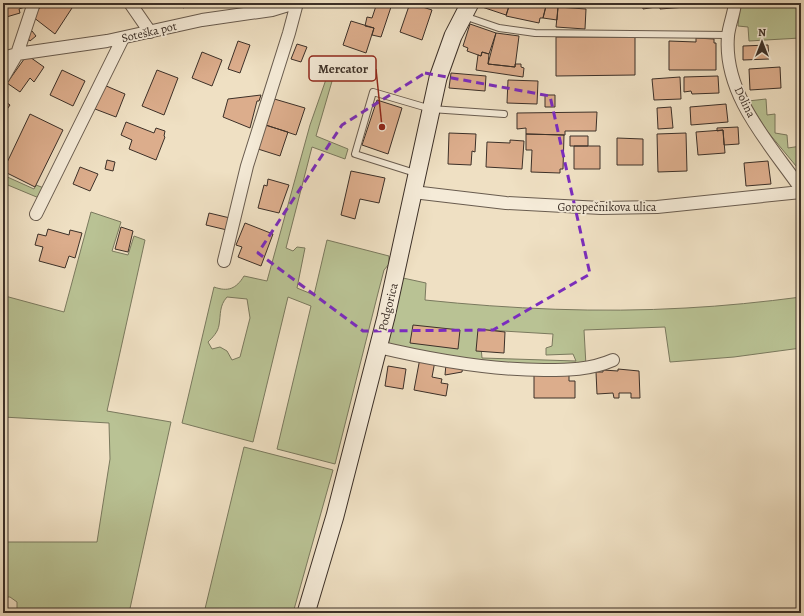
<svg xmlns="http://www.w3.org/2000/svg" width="804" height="616" viewBox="0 0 804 616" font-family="Alegreya,serif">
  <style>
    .green { fill: #b9c294; stroke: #7a795e; fill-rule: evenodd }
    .building { fill: #dcad8c; stroke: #3c3028 }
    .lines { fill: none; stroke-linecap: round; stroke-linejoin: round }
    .lane-casing { stroke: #695c4f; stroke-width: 8 }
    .street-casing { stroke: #695c4f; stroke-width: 14 }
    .secondary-casing { stroke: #3c3028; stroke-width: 19 }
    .lane { stroke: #f5ebd8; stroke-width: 6 }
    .street { stroke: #f5ebd8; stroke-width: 12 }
    .secondary { stroke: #f5ebd8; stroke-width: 17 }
    .marked { fill: none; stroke: #7b2cbf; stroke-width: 3; stroke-dasharray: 8 5; stroke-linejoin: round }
    .labels { text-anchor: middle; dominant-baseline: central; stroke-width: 3.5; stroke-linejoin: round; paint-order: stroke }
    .street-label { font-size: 12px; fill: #3c3028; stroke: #f5ebd8 }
    .leader { fill: none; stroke: #8f2418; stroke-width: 1.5 }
    .callout-dot { fill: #8f2418; stroke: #f5ebd8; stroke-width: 1.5 }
    .callout { fill: #f5ebd8; stroke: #8f2418; stroke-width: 1.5 }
    .callout-label { font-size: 13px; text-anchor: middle; font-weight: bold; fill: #3c3028 }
  </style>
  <rect width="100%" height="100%" fill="#efe0c3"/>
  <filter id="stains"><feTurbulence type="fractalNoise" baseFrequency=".005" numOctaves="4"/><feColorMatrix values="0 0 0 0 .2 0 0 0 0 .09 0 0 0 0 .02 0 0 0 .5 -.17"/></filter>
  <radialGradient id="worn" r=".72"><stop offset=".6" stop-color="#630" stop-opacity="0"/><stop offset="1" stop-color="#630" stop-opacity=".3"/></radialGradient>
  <!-- green -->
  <path class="green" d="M740,3h30l1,4h30l-1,31 -51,3 -1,-14 -10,-1z
    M330,68l5,3 -19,65 32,13 -3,10 -33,-12 -26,101 7,3 4,-4 8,1 -8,40 17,7 13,-55 62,16v8l-5,6 -6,23 -43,171 -58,-15 34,-143 -23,-9 -35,145 -71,-19 32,-136c14,5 22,2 30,-11l23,5 43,-156zM227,297l20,2 3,19 -10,39 -8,3 -5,-9 -7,-4 -8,2 -4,-7c5,-5 10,-10 11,-17 2,-11 0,-19 8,-28z
    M766,99l1,16 8,-1v19l12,2 1,13 13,-2v26l-34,-41 -19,-30z
    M3,175l31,14 2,-4 8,3 -5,10 -36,-15z
    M91,212l30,10 -9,29 16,4 6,-19 11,4 -38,171 64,11 -42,191h-112v-11l-7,-5h-7v-55h94l13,-83 -1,-36 -106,-6v-112l2,-9 59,16z
    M403,278l23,5 -1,17c86,9 174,13 261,8 38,-2 77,-6 115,-11v51l-67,9 -64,5 -5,-35 -81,3 2,36 -58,1 -134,-19 -7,-6zM486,330l67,4 -1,12 -6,2v7l27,-1 3,7 -94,-3 -1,-11z
    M244,447l89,23 -40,143h-89z"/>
  <!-- building -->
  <path class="building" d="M3,3h24l1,3 -9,3 1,4 -17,5z
    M43,3h26l-1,2 4,3 -17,26 -22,-17z
    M181,3h14l-12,5z
    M377,3l14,4 -10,30 -9,-2 2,-7 -9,-2 2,-9 5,1z
    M410,3l22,7 -10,30 -22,-8z
    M483,3h27l-4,12 -24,-8z
    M510,3h20l16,3 -3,12h-3l-1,5 -33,-7z
    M530,3h24v4l-8,-1z
    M642,3h14v4l-13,2z
    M660,3h26v4l-26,2z
    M546,6l12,1 -1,13 -14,-2z
    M558,7l28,2 -1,20 -29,-2z
    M351,21l23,7 -8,25 -23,-8z
    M470,24l26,9 -7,21 -7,-2 -1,4 -14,-5 1,-3 -5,-2z
    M32,31l4,5 -6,5 -4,-5z
    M496,33l23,3 -4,31 -27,-3z
    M556,37h79v38l-79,1z
    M696,38l18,1v4h2v27h-47v-29l27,1z
    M238,41l12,4 -10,28 -12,-4z
    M297,44l10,3 -6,15 -10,-3z
    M768,45l1,14 -26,1v-14z
    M202,52l20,8 -10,26 -20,-8z
    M482,52l7,2 -1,10 27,3v-3h6v3l3,1 -1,9 -47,-7 2,-15 3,1z
    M27,55l17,12 -10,15 -4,-4 -10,14 -13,-9z
    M780,67l1,21 -31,2 -1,-21z
    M62,70l23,11 -12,25 -23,-11z
    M157,70l21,8 -14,37 -22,-9z
    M451,73l35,3 -1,15 -36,-3z
    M718,76l1,17 -27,1 -1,-3 -7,1v-15z
    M680,77l1,22 -27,1 -2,-21z
    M508,80l30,1 -1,23 -30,-1z
    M104,85l21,9 -9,23 -21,-8z
    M261,95l-2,6h-2l-7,27 -27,-11 5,-18z
    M545,95h10v12h-10z
    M271,98l34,10 -9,27 -33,-11z
    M3,100l7,5 -7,10z
    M377,100l25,8 -14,46 -26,-9z
    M726,104l2,18 -37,3 -1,-18z
    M671,107l2,21 -15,1 -1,-21z
    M597,112l-1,19h-31v4l-39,-1v-6l-9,1v-16z
    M30,114l33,16 -28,57 -32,-16z
    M126,122l28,11 2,-5 9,3 -1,5 1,1 -9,23 -27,-11 3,-9 -11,-5z
    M265,125l23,7 -8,24 -22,-7z
    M738,127l1,17 -15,1 -1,-15 -6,1v-3z
    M723,130l2,23 -27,2 -2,-23z
    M449,133l27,1 -1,18 -3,-1 -1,14 -23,-1z
    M686,133l1,38 -29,1 -1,-38z
    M526,134l38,1 -1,34h-3v4l-29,-1 1,-22h-6z
    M570,136h18v10h-18z
    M617,138l26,1v26h-26z
    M510,140l14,1 -2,28 -36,-2 1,-25 23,1z
    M574,146h26v23h-26z
    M107,160l8,2 -2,9 -8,-2z
    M768,161l3,23 -25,2 -2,-23z
    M80,167l18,7 -8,17 -17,-7z
    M351,171l34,7 -6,25 -19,-4 -5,20 -14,-4z
    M268,179l21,6 -10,28 -21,-5 6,-23 3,1z
    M209,213l21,5 -3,12 -21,-5z
    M245,223l28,11 -12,32 -23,-9 4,-10 -6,-2z
    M121,227l12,4 -5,21 -13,-3z
    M48,229l21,6 1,-5 12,3 -7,25 -6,-2 -4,12 -26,-7 4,-14 -8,-2 3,-11 8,2z
    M413,325l47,5 -2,19 -48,-6z
    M478,329l27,3 -1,21 -28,-2z
    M420,358l15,3 -3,16 10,2 -1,4 7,1 -2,12 -32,-6z
    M446,364l17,2 -1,6 -17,3z
    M388,366l18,3 -3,20 -18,-3z
    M618,369l21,2 1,27h-9v-5h-12v5h-5l-1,-5 -16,1 -1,-22h7v-2l15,1z
    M534,371h35v10h6v17h-41z"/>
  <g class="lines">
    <!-- lane casing -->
    <g class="lane-casing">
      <path id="lane" d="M464,16l35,12 36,5 193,2
        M415,173l-60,-19 18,-62 58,17 73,5"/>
    </g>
    <!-- street casing -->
    <g class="street-casing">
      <path id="street" d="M130,3l20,29
        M735,3c-1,11 -6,22 -7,33 -5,59 42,108 73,153
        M3,58l14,-4 90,-13 95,-21 70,-10 23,-7
        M3,78l14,-24 17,-51
        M413,192l93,11 95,5 56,-1 144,-15
        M36,214l87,-176
        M224,261l23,-95 42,-133 8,-30
        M378,347c55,13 110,23 166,23 24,0 46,0 69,-10"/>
    </g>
    <!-- secondary casing -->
    <g class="secondary-casing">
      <path id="secondary" d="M306,613l29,-97 51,-199 52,-239 15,-42 17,-33"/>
    </g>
    <!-- lane -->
    <use href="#lane" class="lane"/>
    <!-- street -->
    <use href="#street" class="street"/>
    <!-- secondary -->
    <use href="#secondary" class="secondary"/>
  </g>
  <!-- marked area -->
  <path class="marked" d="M425,73l125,23 40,178 -97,56 -130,1 -105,-78 84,-128z"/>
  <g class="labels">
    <!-- street labels -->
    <g class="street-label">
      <text transform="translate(149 32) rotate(-13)">Soteška pot</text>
      <text transform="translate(745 102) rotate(64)">Dolina</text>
      <text x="607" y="207">Goropečnikova ulica</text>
      <text transform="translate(388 307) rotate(-76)">Podgorica</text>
    </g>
  </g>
  <!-- callouts -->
  <path class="leader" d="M382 127L376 69"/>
  <circle class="callout-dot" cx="382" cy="127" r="4"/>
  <rect class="callout" x="309" y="56" width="67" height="25" rx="4"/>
  <g class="callout-label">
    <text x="343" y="73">Mercator</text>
  </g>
  <!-- margin -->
  <rect width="804" height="616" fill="none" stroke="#efe0c3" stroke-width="16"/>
  <rect x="4" y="4" width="796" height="608" fill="none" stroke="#3c3028" stroke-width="2"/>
  <rect x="8" y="8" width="788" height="600" fill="none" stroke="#3c3028"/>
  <!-- north arrow -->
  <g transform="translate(762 42)" stroke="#f5ebd8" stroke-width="3" paint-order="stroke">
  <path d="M0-3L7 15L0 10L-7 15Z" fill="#3c3028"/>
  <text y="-6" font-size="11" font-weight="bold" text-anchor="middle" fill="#3c3028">N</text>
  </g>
  <rect width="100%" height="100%" filter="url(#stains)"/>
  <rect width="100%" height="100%" fill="url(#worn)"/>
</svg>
